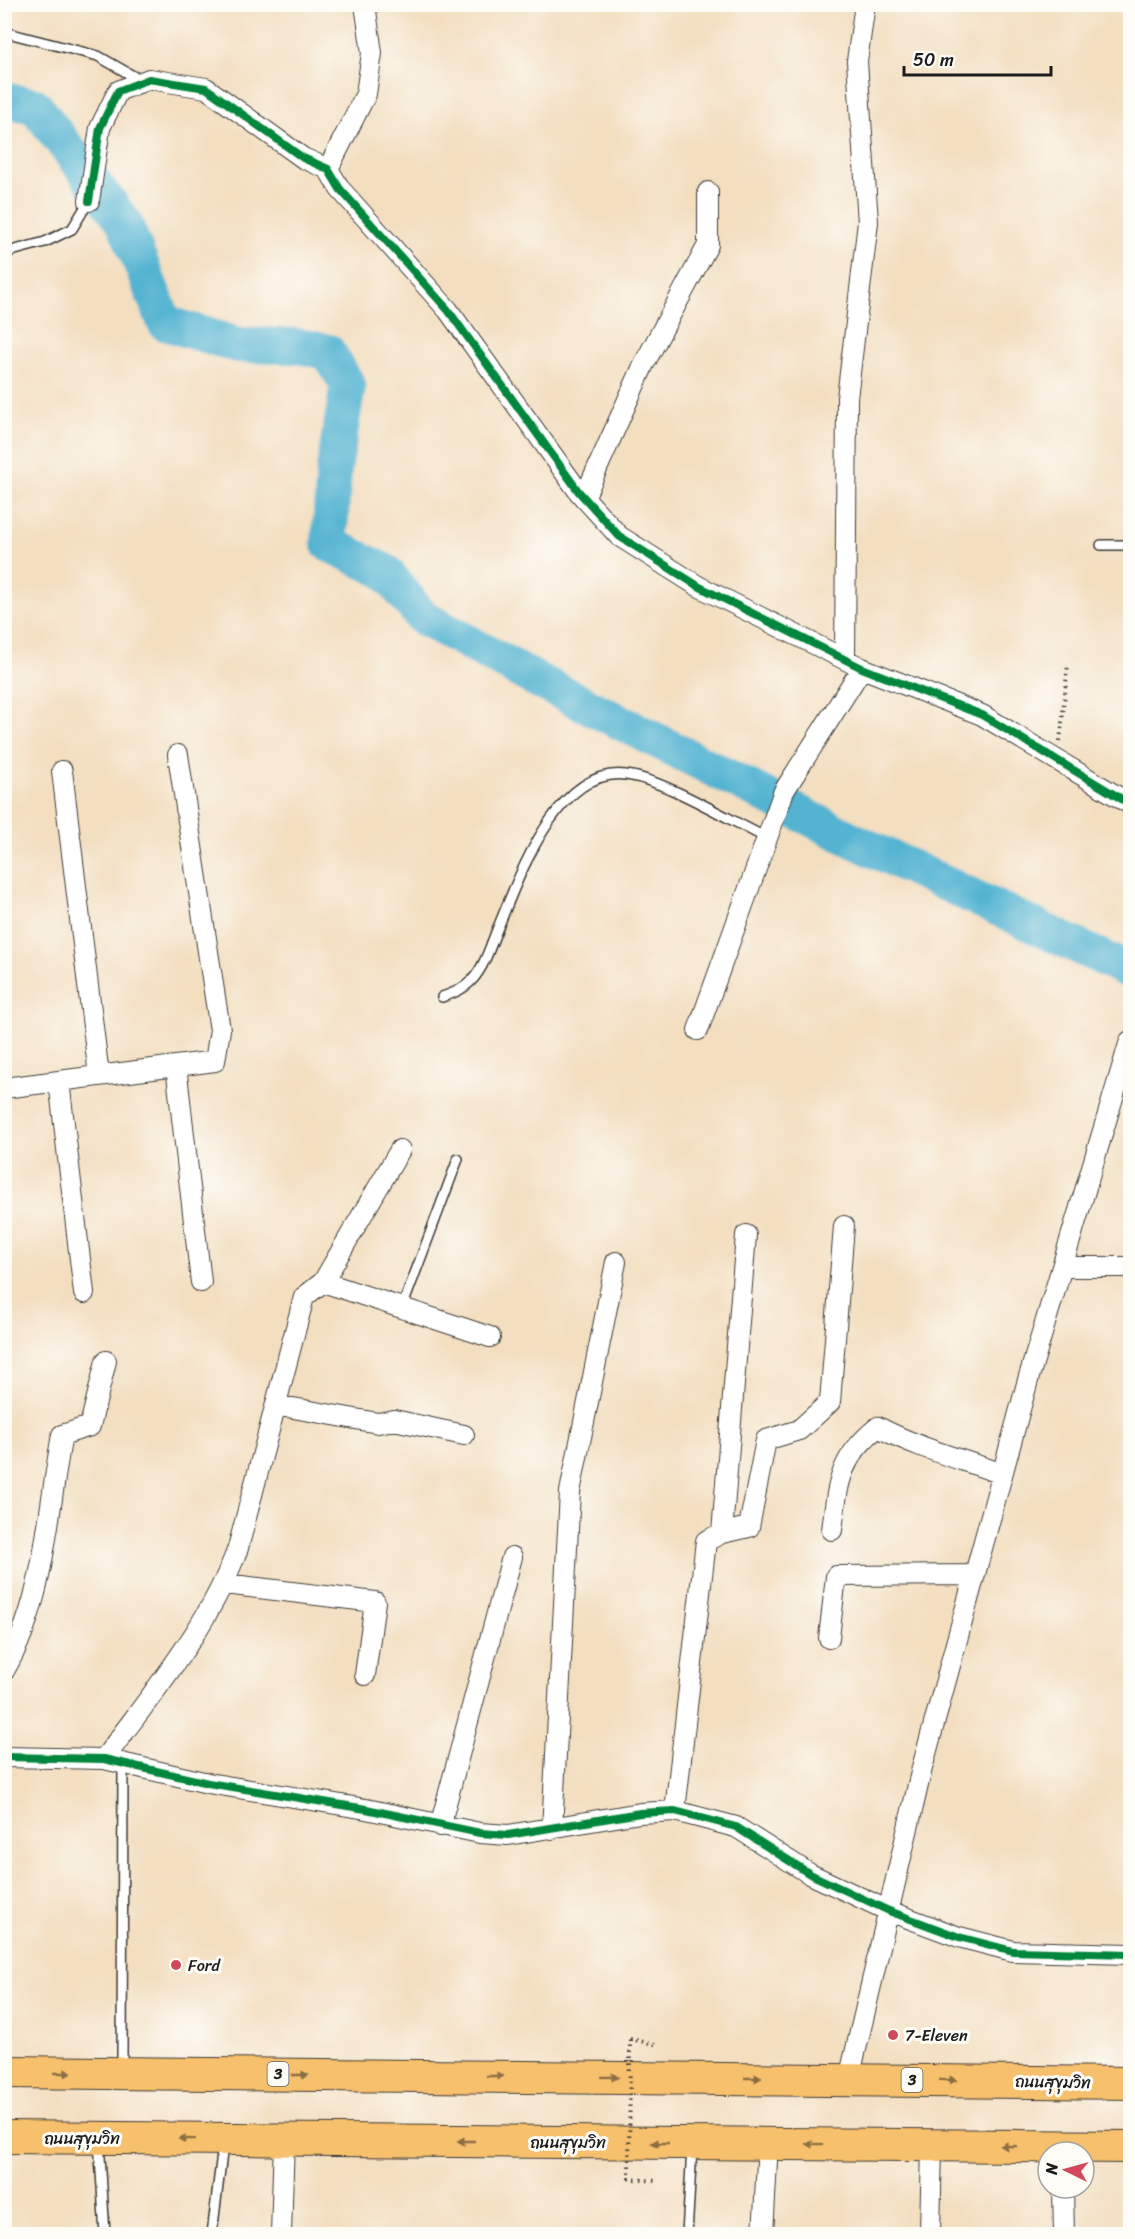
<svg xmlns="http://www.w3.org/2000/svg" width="1135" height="2239" viewBox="0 0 1135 2239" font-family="Sriracha,'Playpen Sans Thai',sans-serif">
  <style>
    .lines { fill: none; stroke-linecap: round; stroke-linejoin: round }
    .river { stroke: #52b3d1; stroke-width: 36 }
    .service-casing { stroke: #3c3935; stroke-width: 12 }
    .minor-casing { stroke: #3c3935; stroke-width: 22 }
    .trunk-casing { stroke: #3c3935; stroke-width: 34 }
    .path { stroke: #3c3935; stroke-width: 4; stroke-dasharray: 1.5 4.5; stroke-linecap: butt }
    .service { stroke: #fff; stroke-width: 9 }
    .minor { stroke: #fff; stroke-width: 20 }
    .trunk { stroke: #f7c06c; stroke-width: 32 }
    .path-bridge { stroke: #3c3935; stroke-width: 4; stroke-dasharray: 1.5 4.5; stroke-linecap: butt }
    .cycleway-casing { stroke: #fdfcf7; stroke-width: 11 }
    .cycleway { stroke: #00873e; stroke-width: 8 }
    .oneway { fill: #8a6e44 }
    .poi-dot { fill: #d1495b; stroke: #fdfcf7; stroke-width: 2 }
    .labels { text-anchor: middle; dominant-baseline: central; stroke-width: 6; stroke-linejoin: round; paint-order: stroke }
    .shield { fill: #fdfcf7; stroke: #605f5e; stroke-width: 1.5 }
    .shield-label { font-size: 15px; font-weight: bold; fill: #1c1c1c }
    .poi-label { font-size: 16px; fill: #1c1c1c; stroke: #fdfcf7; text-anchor: start }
    .street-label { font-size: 16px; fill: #1c1c1c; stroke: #fdfcf7 }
  </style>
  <rect width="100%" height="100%" fill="#fdfcf7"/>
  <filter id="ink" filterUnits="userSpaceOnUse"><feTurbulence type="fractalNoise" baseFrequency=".0167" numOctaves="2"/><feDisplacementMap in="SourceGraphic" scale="12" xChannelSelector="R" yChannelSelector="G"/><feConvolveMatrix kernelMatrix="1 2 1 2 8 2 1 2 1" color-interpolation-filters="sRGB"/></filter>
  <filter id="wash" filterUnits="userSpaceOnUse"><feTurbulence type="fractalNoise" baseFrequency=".008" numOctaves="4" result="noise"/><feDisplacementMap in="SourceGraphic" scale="24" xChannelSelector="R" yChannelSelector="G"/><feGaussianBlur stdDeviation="1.35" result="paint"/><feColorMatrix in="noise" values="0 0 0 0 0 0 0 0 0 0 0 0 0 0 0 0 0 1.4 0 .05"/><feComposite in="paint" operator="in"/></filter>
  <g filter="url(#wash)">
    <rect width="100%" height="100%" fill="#f3dec0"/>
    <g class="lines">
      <!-- river -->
      <path class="river" d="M4,100l31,6 89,116 41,101 73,22 60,1 30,6 20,33 -14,84 -5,75 57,28 36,45 107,59 326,165 275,130"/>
    </g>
  </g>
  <g filter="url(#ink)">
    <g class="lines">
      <!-- service casing -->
      <g class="service-casing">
        <path id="service" d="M4,32l94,24 42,24
          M4,253l41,-11 27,-13 17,-28
          M1101,545h29
          M442,997c12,-4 22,-8 31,-18 13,-15 18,-36 26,-54 20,-48 59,-159 127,-150 37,4 105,46 141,63
          M402,1308l56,-149
          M122,2068l1,-304
          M99,2141l6,93
          M212,2234l11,-89
          M687,2234l5,-86"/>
      </g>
      <!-- minor casing -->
      <g class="minor-casing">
        <path id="minor" d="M328,169l38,-75 6,-41 -7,-49
          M89,201l11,-73 18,-37 31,-12 57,9 97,70 25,11 12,20 108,121 131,182 40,44 79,50 164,82 120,47 148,89
          M584,498l60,-134 64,-119v-53
          M845,658l2,-260 21,-176 -11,-161 8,-57
          M62,771l37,305
          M698,1030l86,-239 78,-123
          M176,1066l25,216
          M59,1081l25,212
          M4,1088l211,-27 5,-31 -42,-275
          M1062,1267h68
          M323,1282l77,-132
          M276,1405l102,18 16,-3 70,15
          M832,1530c6,-47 7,-72 46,-103 40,21 83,32 124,47
          M722,1533l24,-298
          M225,1584l150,18 -10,73
          M829,1638l7,-62 139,-1
          M4,1671c42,-71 43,-158 58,-236l28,-9 16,-65
          M4,1757l100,2 104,24 158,26 114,24 28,2 132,-22 35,-2 61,16 74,47 79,37 70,26 54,14 117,3
          M104,1759c49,-67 105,-132 134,-211l66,-251 19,-15 167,55
          M675,1811l31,-270 16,-8 27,-6 17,-87 33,-10 31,-28 14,-176
          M440,1826l72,-269
          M552,1829l18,-337 46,-230
          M849,2079l73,-311 106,-388 102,-339
          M1063,2188l1,46
          M281,2234l3,-94
          M763,2234l5,-91
          M930,2234l2,-89"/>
      </g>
      <!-- trunk casing -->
      <g class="trunk-casing">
        <path id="trunk" d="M4,2072l1126,11
          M4,2137l1126,10"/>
      </g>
      <!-- path -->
      <path class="path" d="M1060,741l8,-77
        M630,2039l25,5
        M629,2179l29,2"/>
      <!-- service -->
      <use href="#service" class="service"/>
      <!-- minor -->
      <use href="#minor" class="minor"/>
      <!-- trunk -->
      <use href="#trunk" class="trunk"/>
      <!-- path-bridge -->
      <path class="path-bridge" d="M629,2179l1,-140"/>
      <!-- cycleway casing -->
      <g class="cycleway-casing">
        <path id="cycleway" d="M89,201l11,-73 18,-37 31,-12 57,9 97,70 25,11 12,20 108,121 131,182 40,44 79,50 164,82 120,47 148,89
          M4,1757l100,2 104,24 158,26 114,24 28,2 132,-22 35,-2 61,16 74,47 79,37 70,26 54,14 117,3"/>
      </g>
      <!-- cycleway -->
      <use href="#cycleway" class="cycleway"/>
    </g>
    <!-- one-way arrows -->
    <defs><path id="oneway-solid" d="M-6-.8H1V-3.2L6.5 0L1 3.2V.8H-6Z" transform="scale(1.5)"/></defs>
    <g class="oneway">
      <use href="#oneway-solid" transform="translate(63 2073)"/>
      <use href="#oneway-solid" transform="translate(300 2075)"/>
      <use href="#oneway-solid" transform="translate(495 2076)"/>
      <use href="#oneway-solid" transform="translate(610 2077) rotate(1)"/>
      <use href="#oneway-solid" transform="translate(753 2078)"/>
      <use href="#oneway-solid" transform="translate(948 2080) rotate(1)"/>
      <use href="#oneway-solid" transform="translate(187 2139) rotate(-179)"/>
      <use href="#oneway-solid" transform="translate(466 2141) rotate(-180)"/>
      <use href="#oneway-solid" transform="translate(660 2143) rotate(-180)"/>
      <use href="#oneway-solid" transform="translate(814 2144) rotate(-179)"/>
      <use href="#oneway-solid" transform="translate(1009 2146) rotate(-179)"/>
    </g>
  </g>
  <!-- markers -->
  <g class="poi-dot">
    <circle cx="176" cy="1965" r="6"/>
    <circle cx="893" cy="2035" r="6"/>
  </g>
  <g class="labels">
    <!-- shield labels -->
    <g class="shield">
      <rect x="267.5" y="2062" width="21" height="24" rx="4.5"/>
      <rect x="901.5" y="2068" width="21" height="24" rx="4.5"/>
    </g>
    <g class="shield-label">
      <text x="278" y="2074">3</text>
      <text x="912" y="2080">3</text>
    </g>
    <!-- poi labels -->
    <g class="poi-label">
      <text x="188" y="1965">Ford</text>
      <text x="905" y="2035">7-Eleven</text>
    </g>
    <!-- street labels -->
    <g class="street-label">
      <text transform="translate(1053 2082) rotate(1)">ถนนสุขุมวิท</text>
      <text x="82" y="2138">ถนนสุขุมวิท</text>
      <text x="568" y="2142">ถนนสุขุมวิท</text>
    </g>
  </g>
  <!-- margin -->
  <rect width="1135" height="2239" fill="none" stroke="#fdfcf7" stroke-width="24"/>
  <!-- north arrow -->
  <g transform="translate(1066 2170) rotate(275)"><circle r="28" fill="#fdfcf7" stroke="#a3a29f" stroke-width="1.5"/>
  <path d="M0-4.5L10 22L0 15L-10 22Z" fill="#d1495b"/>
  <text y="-9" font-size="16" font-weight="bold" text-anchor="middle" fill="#1c1c1c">N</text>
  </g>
  <!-- scale -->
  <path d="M904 66v9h147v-9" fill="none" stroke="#1c1c1c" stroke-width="3"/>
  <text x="913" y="66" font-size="18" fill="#1c1c1c" stroke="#fdfcf7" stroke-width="4.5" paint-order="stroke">50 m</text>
</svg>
